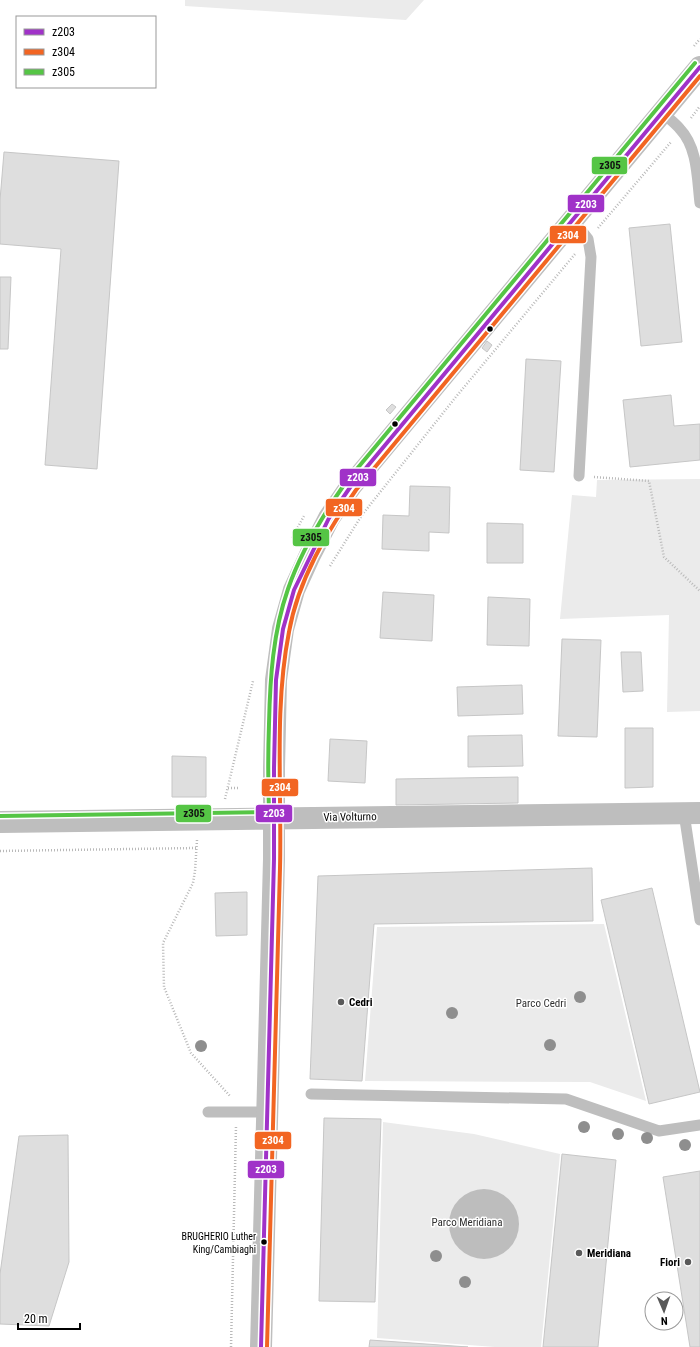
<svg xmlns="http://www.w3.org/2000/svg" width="700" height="1347" viewBox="0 0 700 1347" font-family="'Roboto Condensed',sans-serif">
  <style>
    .green { fill: #ebebeb }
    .water { fill: #bdbdbd }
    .building { fill: #dedede; stroke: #c6c6c6 }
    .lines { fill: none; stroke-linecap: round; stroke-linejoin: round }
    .path { stroke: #b9b9b9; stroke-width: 2.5; stroke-dasharray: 1 2; stroke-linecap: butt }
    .lane { stroke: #bebebe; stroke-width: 11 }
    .street { stroke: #bebebe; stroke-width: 22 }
    .bus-1-casing { stroke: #fff; stroke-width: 7 }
    .bus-2-casing { stroke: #fff; stroke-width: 7 }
    .bus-3-casing { stroke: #fff; stroke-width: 7 }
    .bus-1 { stroke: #a032c8; stroke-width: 4 }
    .bus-2 { stroke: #f26522; stroke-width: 4 }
    .bus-3 { stroke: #55c545; stroke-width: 4 }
    .tree { fill: #8e8e8e }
    .bus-dot { fill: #000; stroke: #fff; stroke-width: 1.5 }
    .poi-dot { fill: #595959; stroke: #fff; stroke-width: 1.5 }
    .labels { text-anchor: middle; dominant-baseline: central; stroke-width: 3; stroke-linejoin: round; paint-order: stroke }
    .bus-label { font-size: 10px; fill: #000; stroke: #fff; text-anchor: end }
    .street-label { font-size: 11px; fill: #000; stroke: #fff }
    .poi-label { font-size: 11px; font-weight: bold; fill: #000; stroke: #fff; text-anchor: start }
    .park-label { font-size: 11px; fill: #313131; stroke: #fff }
    .line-badge { stroke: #fff; stroke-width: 1.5 }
    .badge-label { font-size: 11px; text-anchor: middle; font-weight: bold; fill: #fff }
    .pale-badge-label { font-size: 11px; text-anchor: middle; font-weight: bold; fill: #111 }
  </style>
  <rect width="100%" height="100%" fill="#fff"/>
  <!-- green -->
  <path class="green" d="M185,0h239l-18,20 -221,-14z
    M700,479v232l-33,1 2,-97 -109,4 12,-124 24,2 1,-17z
    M604,924l42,177 -56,-19 -225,-1 12,-154z
    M383,1122l91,12 86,20 -19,193h-46l-118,-9z"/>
  <!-- water -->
  <path class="water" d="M449 1224a35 35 0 1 1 70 0a35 35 0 1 1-70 0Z"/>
  <!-- building -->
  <path class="building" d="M4,152l115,9 -22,308 -52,-4 16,-216 -61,-5v-44z
    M670,224l12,118 -41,4 -12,-118z
    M0,277h11l-3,72h-8z
    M487,341l5,4 -5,7 -5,-4z
    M526,359l35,2 -7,111 -34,-2z
    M671,395l3,31 26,-2v36l-70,7 -7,-67z
    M392,404l4,3 -6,7 -4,-4z
    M410,486l40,1 -1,46 -20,-1v19l-47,-2 1,-34 26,1z
    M487,523l36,1v39h-36z
    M383,592l51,3 -2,46 -52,-3z
    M488,597l42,2 -1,47 -42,-1z
    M562,639l39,1 -4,97 -39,-1z
    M621,652h20l2,39 -20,1z
    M522,685l1,29 -65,2 -1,-29z
    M625,728h28v59l-28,1z
    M522,735l1,31 -55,1v-31z
    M330,739l37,2 -2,42 -37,-2z
    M172,756l34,1v40h-34z
    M518,777v26l-122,2v-26z
    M592,868l1,53 -219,3 -12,157 -52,-2 8,-203z
    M652,888l48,204 -51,12 -48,-204z
    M247,892v43l-31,1 -1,-43z
    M324,1118l57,1 -6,183 -56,-1z
    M68,1135l1,127 -20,64 -49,-2v-50l19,-138z
    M562,1154l54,6 -18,187h-55z
    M700,1171v176h-10l-27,-170z
    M370,1340l98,7h-99z"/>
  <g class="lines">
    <!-- path -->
    <path class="path" d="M694,46l6,-7
      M691,118l9,-12
      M598,228l73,-86
      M594,477l55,4 15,76 36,34
      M292,538l12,-22
      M330,566l32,-51 93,-117 120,-144
      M228,788h11
      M225,799l28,-118
      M197,840l-2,31 -2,12 -30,60 1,44 27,66 39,43
      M0,851l196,-3
      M231,1347l5,-221"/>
    <!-- lane -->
    <path class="lane" d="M662,112c6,6 13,11 18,17 18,19 17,50 20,74
      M573,220l15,19 3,18 -12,219
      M684,813l16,107
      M311,1094l255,5 93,32 41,-6
      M208,1112h59"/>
    <!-- street -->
    <path class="street" d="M0,822l700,-9
      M261,1347l13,-488v-91l2,-88 7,-51 11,-39 16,-35 19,-37 22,-32 349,-419"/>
    <!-- bus-1 casing -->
    <g class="bus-1-casing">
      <path id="bus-1" d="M261,1347l13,-488v-91l2,-88 7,-51 11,-39 35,-72 22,-32 349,-419"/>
    </g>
    <!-- bus-2 casing -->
    <g class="bus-2-casing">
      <path id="bus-2" d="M267,1347c4,-160 9,-319 13,-479 2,-77 -6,-160 9,-236 9,-52 38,-100 67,-142l344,-414"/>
    </g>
    <!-- bus-3 casing -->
    <g class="bus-3-casing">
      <path id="bus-3" d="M0,816l269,-4c-1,-29 -1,-59 0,-88 1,-46 4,-92 19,-135 13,-38 35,-74 58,-107l349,-419"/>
    </g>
    <!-- bus-1 -->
    <use href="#bus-1" class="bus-1"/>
    <!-- bus-2 -->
    <use href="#bus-2" class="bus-2"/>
    <!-- bus-3 -->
    <use href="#bus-3" class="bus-3"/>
  </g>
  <!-- trees -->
  <g class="tree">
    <circle cx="580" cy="997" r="6"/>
    <circle cx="452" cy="1013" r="6"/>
    <circle cx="550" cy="1045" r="6"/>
    <circle cx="201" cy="1046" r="6"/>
    <circle cx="584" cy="1127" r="6"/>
    <circle cx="618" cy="1134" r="6"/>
    <circle cx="647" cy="1138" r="6"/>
    <circle cx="685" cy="1145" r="6"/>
    <circle cx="436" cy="1256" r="6"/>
    <circle cx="465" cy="1282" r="6"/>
  </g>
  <!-- markers -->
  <g class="bus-dot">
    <circle cx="490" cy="329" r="3.5"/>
    <circle cx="395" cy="424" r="3.5"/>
    <circle cx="264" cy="1242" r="3.5"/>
  </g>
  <g class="poi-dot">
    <circle cx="341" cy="1002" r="4"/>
    <circle cx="579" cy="1253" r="4"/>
    <circle cx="688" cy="1262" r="4"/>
  </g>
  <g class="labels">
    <!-- bus labels -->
    <g class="bus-label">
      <text x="256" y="1236">BRUGHERIO Luther<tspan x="256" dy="13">King/Cambiaghi</tspan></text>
    </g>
    <!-- street labels -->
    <g class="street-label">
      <text transform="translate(350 817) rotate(-1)">Via Volturno</text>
    </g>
    <!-- poi labels -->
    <g class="poi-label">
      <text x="349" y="1002">Cedri</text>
      <text x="587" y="1253">Meridiana</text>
      <text x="680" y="1262" text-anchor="end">Fiori</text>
    </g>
    <!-- park labels -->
    <g class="park-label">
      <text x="541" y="1003">Parco Cedri</text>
      <text x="467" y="1222">Parco Meridiana</text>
    </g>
  </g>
  <g class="line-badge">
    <rect x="591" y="156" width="37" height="19" rx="4" fill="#55c545"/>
    <rect x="567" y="194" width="38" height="19" rx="4" fill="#a032c8"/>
    <rect x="549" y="225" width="38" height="19" rx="4" fill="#f26522"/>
    <rect x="339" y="468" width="38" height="19" rx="4" fill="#a032c8"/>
    <rect x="325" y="498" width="38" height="19" rx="4" fill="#f26522"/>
    <rect x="292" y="528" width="38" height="19" rx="4" fill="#55c545"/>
    <rect x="261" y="778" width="38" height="19" rx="4" fill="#f26522"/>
    <rect x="175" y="804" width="37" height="19" rx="4" fill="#55c545"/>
    <rect x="255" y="804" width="38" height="19" rx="4" fill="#a032c8"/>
    <rect x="254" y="1131" width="38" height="19" rx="4" fill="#f26522"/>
    <rect x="247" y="1160" width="38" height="19" rx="4" fill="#a032c8"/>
  </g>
  <g class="badge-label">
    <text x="586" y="208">z203</text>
    <text x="568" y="239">z304</text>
    <text x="358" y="481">z203</text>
    <text x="344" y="512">z304</text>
    <text x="280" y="791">z304</text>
    <text x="274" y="817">z203</text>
    <text x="273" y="1144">z304</text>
    <text x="266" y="1173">z203</text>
  </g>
  <g class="pale-badge-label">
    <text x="610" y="169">z305</text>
    <text x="311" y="541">z305</text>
    <text x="194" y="817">z305</text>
  </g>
  <!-- legend -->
  <rect x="16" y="16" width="140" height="72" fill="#ffffff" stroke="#999999"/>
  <rect x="24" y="29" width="20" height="6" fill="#a032c8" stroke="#999999"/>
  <text x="52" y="36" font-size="12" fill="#000000">z203</text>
  <rect x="24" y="49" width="20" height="6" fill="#f26522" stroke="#999999"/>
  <text x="52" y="56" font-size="12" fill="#000000">z304</text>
  <rect x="24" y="69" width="20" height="6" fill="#55c545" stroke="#999999"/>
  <text x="52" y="76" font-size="12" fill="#000000">z305</text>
  <!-- north arrow -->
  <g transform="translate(664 1311) rotate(178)"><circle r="19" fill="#ffffff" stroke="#999999"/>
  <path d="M0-3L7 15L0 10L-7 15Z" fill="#595959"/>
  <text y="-6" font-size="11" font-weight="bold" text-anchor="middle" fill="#000000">N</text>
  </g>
  <!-- scale -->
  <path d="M18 1323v6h62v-6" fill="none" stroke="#000000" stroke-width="2"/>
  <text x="24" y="1323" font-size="12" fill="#000000" stroke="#ffffff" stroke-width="3" paint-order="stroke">20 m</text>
</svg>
